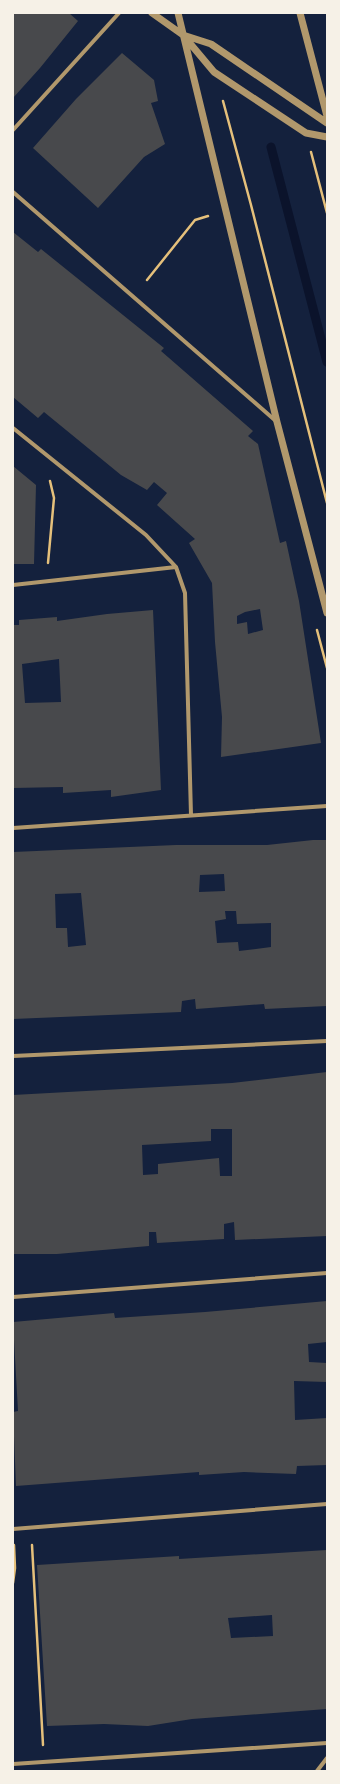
<svg xmlns="http://www.w3.org/2000/svg" width="340" height="1784" viewBox="0 0 340 1784" font-family="'Libre Baskerville',serif">
  <style>
    .lines { fill: none; stroke-linecap: round; stroke-linejoin: round }
    .stream { stroke: #0b132b; stroke-width: 9 }
    .building { fill: #48494c; fill-rule: evenodd }
    .path { stroke: #e5c07b; stroke-width: 2.5 }
    .minor { stroke: #b1986c; stroke-width: 4 }
    .tertiary { stroke: #b1986c; stroke-width: 7 }
  </style>
  <rect width="100%" height="100%" fill="#14213d"/>
  <g class="lines">
    <!-- stream -->
    <path class="stream" d="M271,147l56,215"/>
  </g>
  <!-- building -->
  <path class="building" d="M13,13h56l9,8 -38,47 -27,30z
    M122,53l32,27 4,21 -7,2 14,41 -21,13 -46,51 -65,-60 43,-49z
    M13,232l25,20 3,-3 123,99 -3,3 92,80 -5,5 10,8 22,99 6,-2 13,60 22,142 -100,14 1,-40 -7,-75 -3,-59 -23,-40 6,-4 -38,-34 10,-12 -13,-11 -7,8 -26,-15 -77,-63 -6,6 -25,-21zM260,609l3,21 -15,4 -1,-12 -10,2v-8l8,-4z
    M13,466l23,19 -2,79h-21z
    M153,610l8,180 -50,7v-7l-48,3v-6l-50,1v-163h6v-5l38,-3v4l50,-7zM59,659l2,43 -36,1 -3,-39z
    M313,840h14v166l-62,3 -1,-5 -68,5 -1,-10 -13,2 -1,11 -168,7v-167l163,-7h91zM224,874l1,17 -26,1 1,-17zM81,893l5,52 -18,2 -1,-19h-11l-1,-34zM225,911h11l1,13 34,-1v24l-32,4 -1,-9 -21,1 -2,-22 11,-2z
    M327,1072v164l-92,4 -1,-18 -10,2v15l-67,4 -1,-11h-7v14l-92,8h-44v-159l219,-12zM211,1129h21v47h-12l-1,-18 -61,6v10l-15,1 -1,-30 69,-4z
    M327,1301v41l-19,2 1,18 18,1v19l-33,-1 1,39 32,-2v47l-30,1 -1,8 -52,-2 -45,3v-3l-183,14 -3,-74 5,-1 -5,-89 101,-9 1,5 90,-6z
    M327,1550v159l-135,10 -44,7 -44,-2 -57,2 -10,-161 142,-9v3zM272,1615l1,21 -42,2 -3,-20z"/>
  <g class="lines">
    <!-- path -->
    <path class="path" d="M223,101l28,104 76,298
      M311,152l16,61
      M147,280l48,-60 13,-4
      M48,563l6,-65 -4,-17
      M317,630l10,38
      M32,1545l11,200
      M13,1583l2,-15 -1,-23"/>
    <!-- minor -->
    <path class="minor" d="M13,130l106,-117
      M13,192l264,230
      M13,428l133,107 30,32 9,26 6,222
      M13,585l163,-18
      M13,828l314,-22
      M13,1056l314,-15
      M13,1297l314,-24
      M13,1529l314,-25
      M13,1764l314,-21
      M317,1771l10,-13"/>
    <!-- tertiary -->
    <path class="tertiary" d="M152,13l31,22 31,37 92,61 21,4
      M178,13l99,409 50,191
      M300,13l27,103
      M183,35l28,9 116,79"/>
  </g>
  <!-- border -->
  <rect width="340" height="1784" fill="none" stroke="#f6f1e7" stroke-width="28"/>
</svg>
